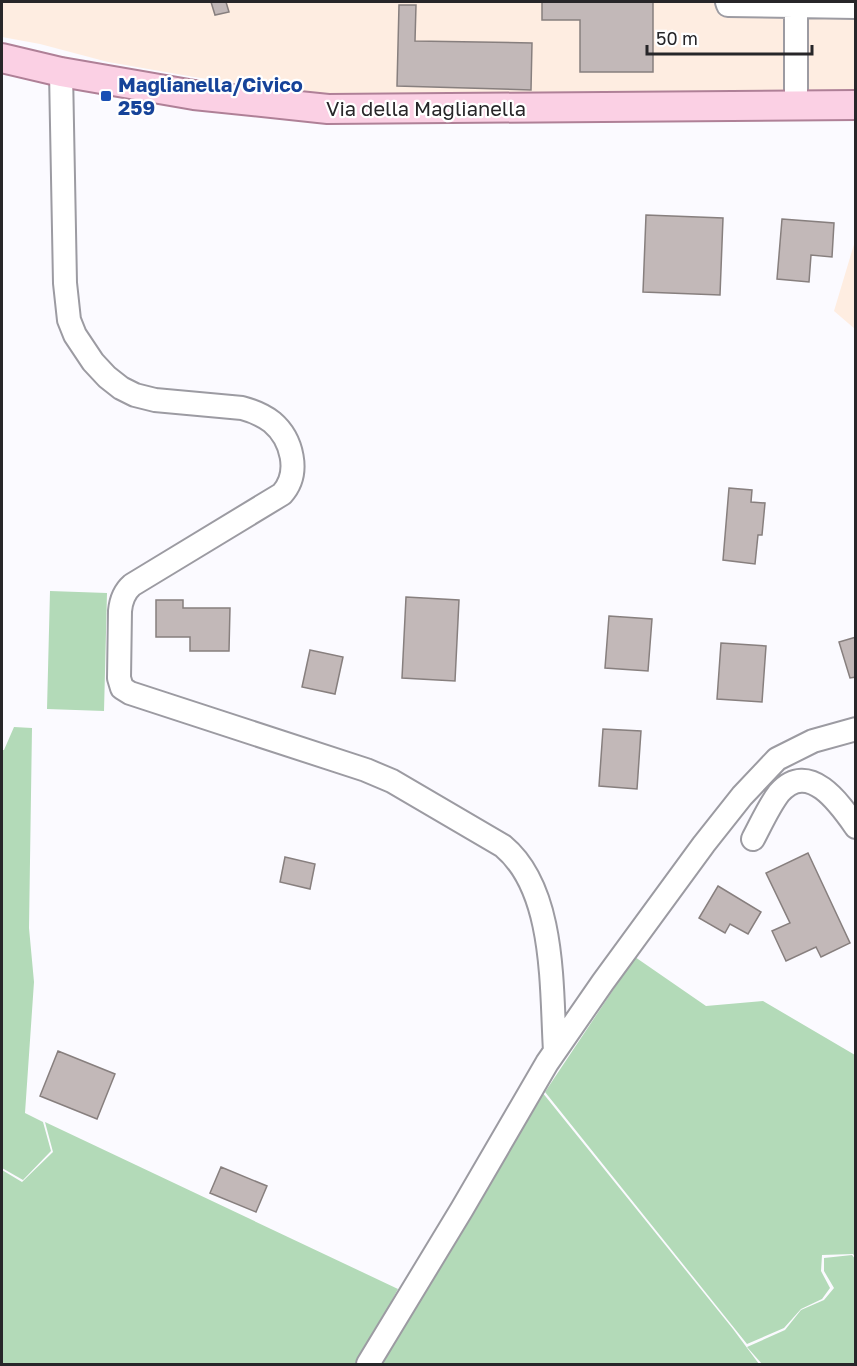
<svg xmlns="http://www.w3.org/2000/svg" width="857" height="1366" viewBox="0 0 857 1366" font-family="'Golos Text',sans-serif">
  <style>
    .industrial { fill: #feede1 }
    .green { fill: #b3dab8 }
    .building { fill: #c2b8b8; stroke: #877f7e; stroke-width: 1.5 }
    .lines { fill: none; stroke-linecap: round; stroke-linejoin: round }
    .minor-casing { stroke: #9c9ba2; stroke-width: 26 }
    .major-casing { stroke: #af8097; stroke-width: 32 }
    .minor { stroke: #fff; stroke-width: 22 }
    .major { stroke: #fbd0e4; stroke-width: 28 }
    .transit-dot { fill: #1a4fb4; stroke: #fff; stroke-width: 2 }
    .labels { text-anchor: middle; dominant-baseline: central; stroke-width: 4.5; stroke-linejoin: round; paint-order: stroke }
    .transit-label { font-size: 20px; font-weight: bold; fill: #164399; stroke: #fff; text-anchor: start }
    .street-label { font-size: 20px; fill: #272629; stroke: #fff }
  </style>
  <rect width="100%" height="100%" fill="#fbfaff"/>
  <!-- industrial -->
  <path class="industrial" d="M2,2h853v89h-240l-290,5 -131,-19 -86,-15 -68,-18 -38,-7z
    M855,241l1,88h-1l-21,-18z"/>
  <!-- green -->
  <path class="green" d="M50,591l57,2 -3,118 -57,-2z
    M14,727l18,1 -3,200 5,54 -9,131 18,9 8,29 -28,29 -21,-12v-418h2z
    M635,957l71,49 57,-5 92,54v202l-2,-3 -31,1 -1,16 9,17 -8,11 -21,10 -17,19 -37,16 -202,-252z
    M542,1092l191,237 26,35h-381z
    M45,1122l353,167 -41,75h-355v-194l20,12 31,-30z
    M852,1255l4,5 -1,104h-93l-15,-17 38,-17 16,-20 23,-10 10,-12 -10,-17v-13z"/>
  <!-- building -->
  <path class="building" d="M211,2h15l3,10 -14,3z
    M542,2h111v70h-73v-52h-38z
    M399,5h17l-1,36 117,2 -1,47 -134,-4z
    M646,215l77,3 -3,77 -77,-3z
    M782,219l52,4 -2,34 -21,-2 -2,27 -32,-3z
    M729,488l23,2 -1,12 14,1 -3,32h-4l-3,29 -32,-4z
    M406,597l53,3 -4,81 -53,-3z
    M156,600h27v8h47l-1,43h-39v-14h-34z
    M609,616l43,3 -4,52 -43,-3z
    M856,637v40l-6,1 -11,-36z
    M721,643l45,3 -4,56 -45,-3z
    M310,650l33,7 -8,37 -33,-7z
    M603,729l38,2 -4,58 -38,-3z
    M808,853l42,90 -29,14 -5,-10 -30,14 -14,-30 18,-8 -24,-50z
    M285,857l30,7 -5,25 -30,-7z
    M718,886l43,26 -13,22 -18,-10 -5,9 -26,-15z
    M58,1051l57,23 -18,45 -57,-23z
    M221,1167l46,19 -11,26 -46,-19z"/>
  <g class="lines">
    <!-- minor casing -->
    <g class="minor-casing">
      <path id="minor" d="M727,2l1,3 128,2
        M796,2v103
        M61,72l4,211 4,37 6,15 18,27 14,15 14,11 14,7 20,5 87,8c11,3 21,7 30,14 20,17 29,51 10,72l-150,91c-8,7 -11,15 -12,26l-1,67 3,10 8,5 236,77 26,11 111,65c53,44 48,142 52,205
        M753,839c8,-15 16,-33 26,-46 30,-34 61,11 77,34
        M368,1364l94,-155 85,-146 56,-81 101,-138 38,-48 35,-37 36,-18 43,-12"/>
    </g>
    <!-- major casing -->
    <g class="major-casing">
      <path id="major" d="M2,58l59,14 133,23 134,14 528,-4"/>
    </g>
    <!-- minor -->
    <use href="#minor" class="minor"/>
    <!-- major -->
    <use href="#major" class="major"/>
  </g>
  <!-- markers -->
  <rect class="transit-dot" x="100" y="90" width="12" height="12" rx="3"/>
  <g class="labels">
    <!-- transit labels -->
    <g class="transit-label">
      <text x="118" y="84">Maglianella/Civico<tspan x="118" dy="23">259</tspan></text>
    </g>
    <!-- street labels -->
    <g class="street-label">
      <text x="426" y="108">Via della Maglianella</text>
    </g>
  </g>
  <!-- border -->
  <rect width="857" height="1366" fill="none" stroke="#272629" stroke-width="6"/>
  <!-- scale -->
  <path d="M647 45v9h165v-9" fill="none" stroke="#272629" stroke-width="3"/>
  <text x="656" y="45" font-size="18" fill="#272629" stroke="#ffffff" stroke-width="4.5" paint-order="stroke">50 m</text>
</svg>
